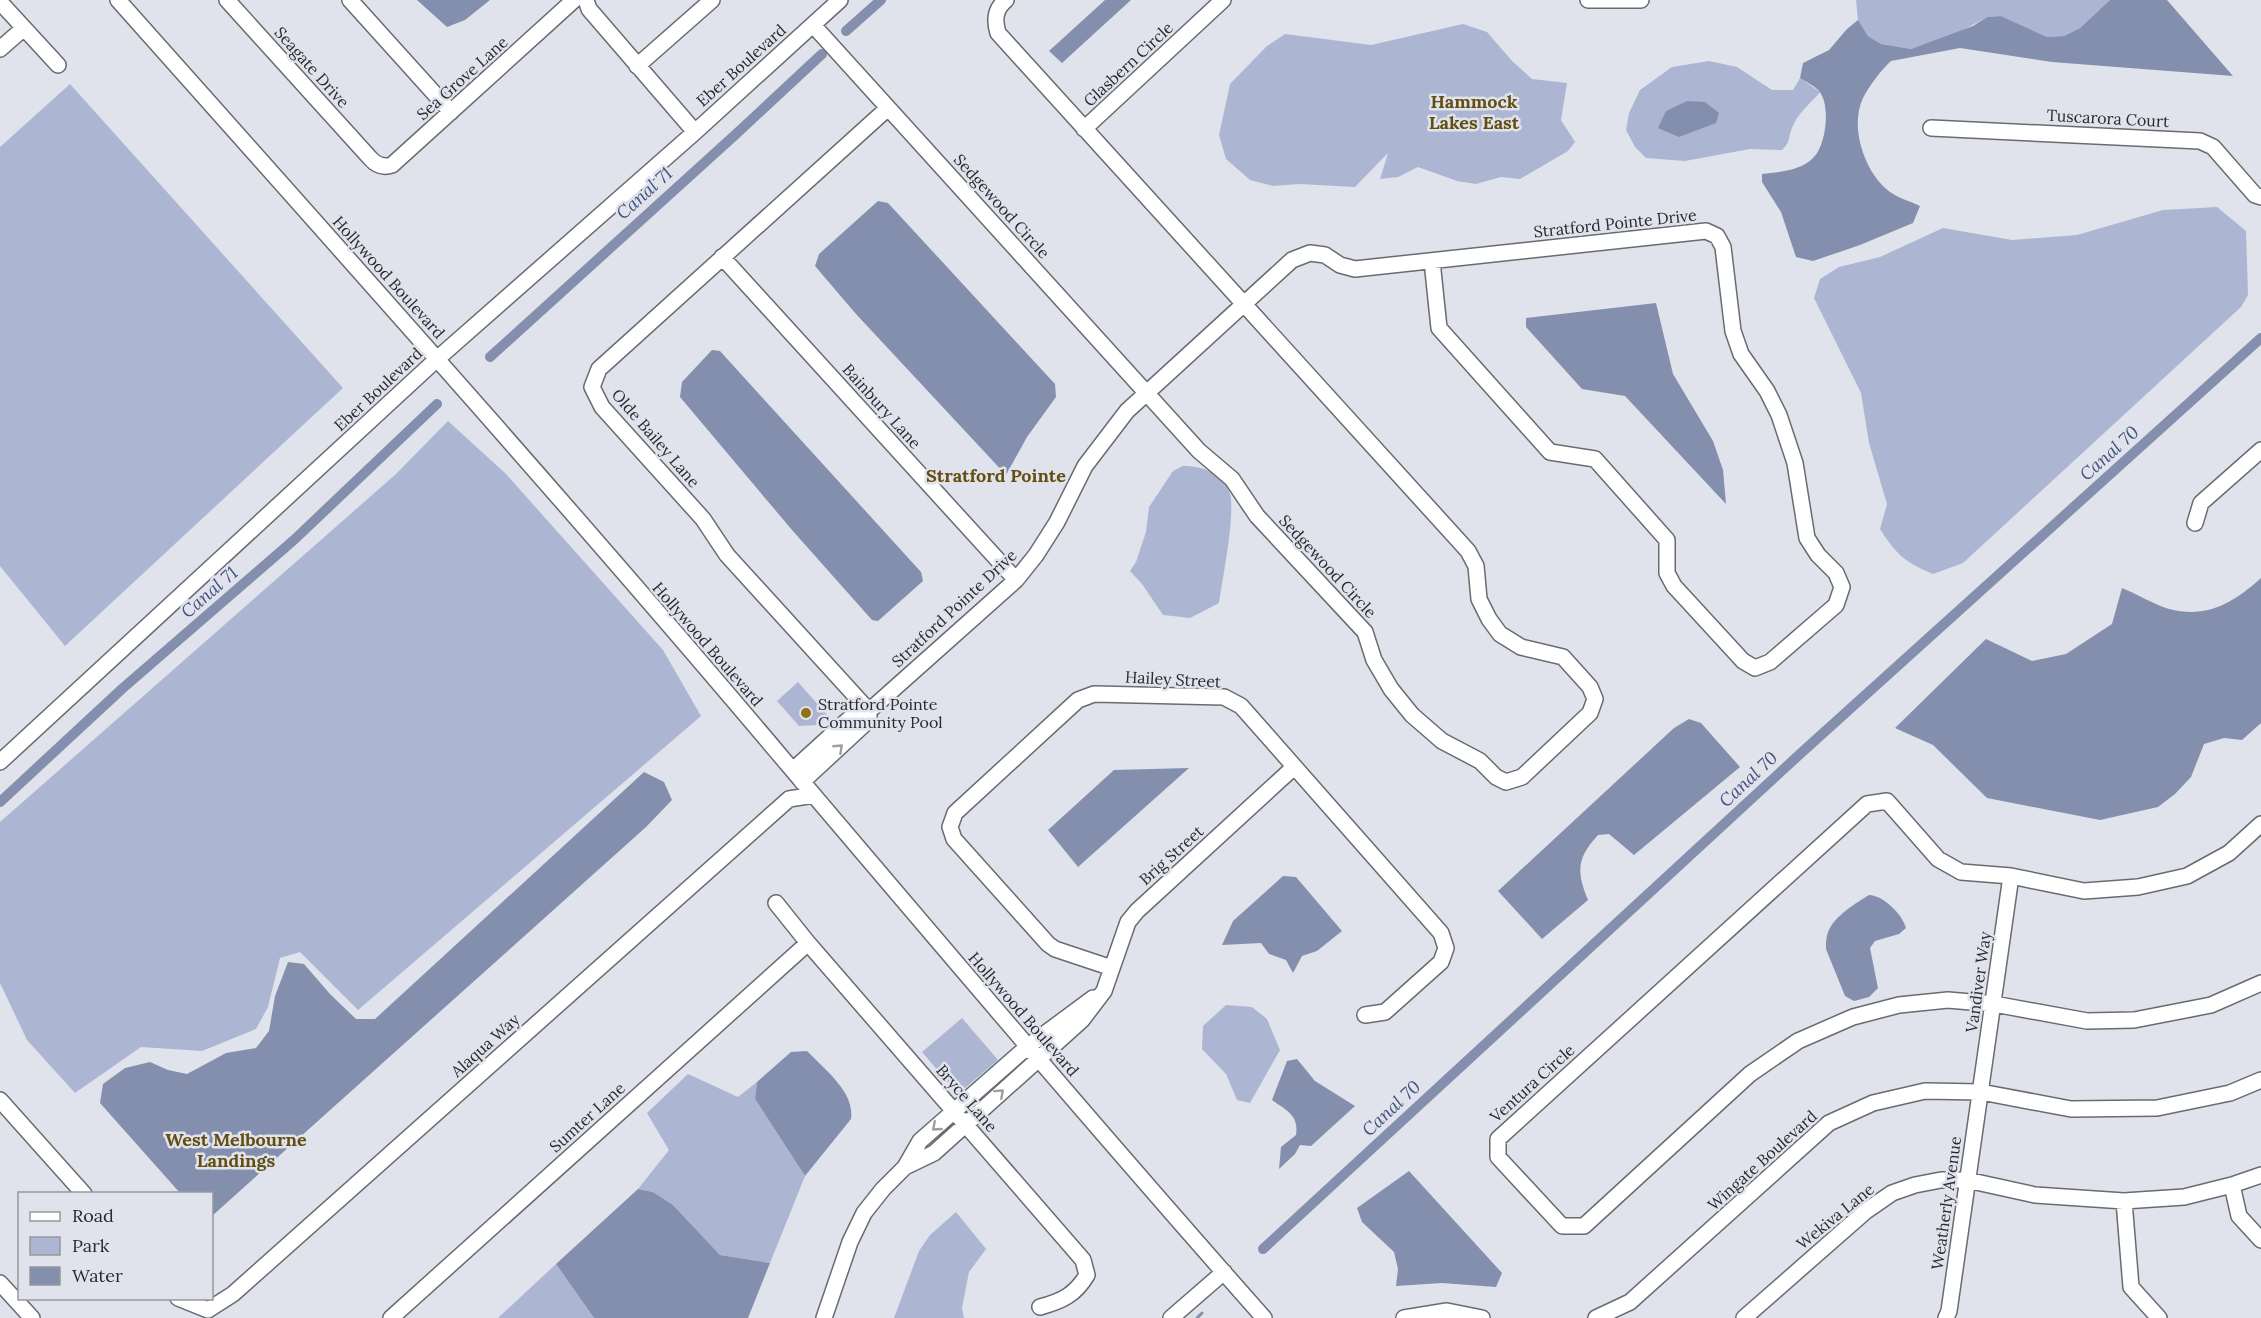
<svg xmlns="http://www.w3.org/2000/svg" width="2261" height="1318" viewBox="0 0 2261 1318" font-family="Lora,serif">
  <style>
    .green { fill: #acb6d3 }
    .water { fill: #848fae }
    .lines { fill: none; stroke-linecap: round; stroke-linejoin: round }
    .stream { stroke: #848fae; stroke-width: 3 }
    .canal { stroke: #848fae; stroke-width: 10 }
    .minor-casing { stroke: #686b72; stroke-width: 18 }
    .minor { stroke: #fff; stroke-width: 15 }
    .oneway { stroke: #9f9fa0 }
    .poi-dot { fill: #8d7114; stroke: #e0e3eb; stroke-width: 2 }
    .labels { text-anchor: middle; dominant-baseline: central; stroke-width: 5; stroke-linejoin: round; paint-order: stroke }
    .street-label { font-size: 16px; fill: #292a2d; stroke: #e0e3eb }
    .poi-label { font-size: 16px; fill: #292a2d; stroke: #e0e3eb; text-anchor: start }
    .neighbourhood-label { font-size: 18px; font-weight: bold; fill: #624e11; stroke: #e0e3eb }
    .water-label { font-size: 18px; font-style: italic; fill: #445281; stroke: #e0e3eb }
  </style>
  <rect width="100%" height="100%" fill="#e0e3eb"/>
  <!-- green -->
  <path class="green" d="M1856,0h254l-30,28 -16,8 -17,1 -46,-21 -14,1 -29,16 -47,16 -30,-5 -13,-8 -10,-16z
    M1463,24l24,8 25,29 20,18 35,4 -6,37 14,22 -7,9 -48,28 -19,-2 -25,7 -19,-3 -39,-14 -20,10 -18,2 8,-26 -33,34 -56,-3 -26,2 -23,-6 -24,-21 -7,-24 11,-51 37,-38 18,-12 86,11z
    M1709,61l28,6 35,23h21l7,-12 20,14c-9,11 -23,22 -28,36 -4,10 -1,13 -10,22l-32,-1 -65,12 -39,-3 -11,-11 -9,-17 3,-17 11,-23 32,-23z
    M70,84l273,304 -278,258 -65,-80v-419z
    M2217,207l29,24 2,64 -7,12 -278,256 -30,11c-29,-12 -36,-19 -53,-45l7,-25 -18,-61 -8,-50 -47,-95 6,-19 19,-12 41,-10 63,-29 69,12 65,-5 86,-25z
    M448,421l57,52 158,177 38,66 -343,294 -58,-58 -20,6 -12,49 -12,22 -54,22 -61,-4 -66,46 -48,-53 -27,-57v-161l396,-348z
    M1183,466c19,0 37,6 46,25 8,17 -7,90 -10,112l-29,15 -27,-3 -21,-31 -12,-13 6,-9 10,-30 3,-25 24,-36z
    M798,682l30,34 -10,9 -19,1 -22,-25z
    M1226,1005l26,2 15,12 13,31 -30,53 -13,-3 -11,-26 -24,-25 1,-23z
    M962,1018l36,42 -40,34 -36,-42z
    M688,1074l50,23 19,-15 -2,17 50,77 -35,87 -50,-8 -47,-50 -20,-13 -15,-3 31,-39 -22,-37z
    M956,1212l30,37 -17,23 -7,36 2,10h-70l25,-67 11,-16z
    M556,1264l38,54h-96z"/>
  <!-- water -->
  <path class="water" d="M417,0h73l-25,20 -18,7z
    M1105,0h26l-69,63 -13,-12z
    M2110,0h57l66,76 -181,-14 -92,-14 -69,13c-10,9 -22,25 -28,37 -14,29 2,76 27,94 8,6 20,9 30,14l-7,17 -53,22 -47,16 -17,-4 -15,-45 -19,-30v-8c17,-2 39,-3 52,-17 12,-12 17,-52 5,-66 -4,-5 -13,-9 -19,-13l3,-15 26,-13 18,-21 11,-9 10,16 13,8 30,5 62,-23 14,-9 14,-1 46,21 17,-1 16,-8z
    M1687,101l18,1 14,11 -3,10 -37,14 -21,-9 8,-17z
    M878,201l10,2 167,181 1,13 -29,40 -21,38 -150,-161 -41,-48 4,-12z
    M1656,303l17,71 40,67 10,29 3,34 -101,-108 -43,-7 -56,-62v-9z
    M712,350l8,1 201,221 2,9 -45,40 -6,-1 -80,-90 -112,-133 2,-15z
    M2261,578v145l-19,17 -18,-2 -20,6 -13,33 -16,17 -17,13 -58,13 -113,-22 -54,-53 -38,-17 91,-89 46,22 34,-7 46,-30 10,-36c15,6 31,16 47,21 38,10 64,-6 92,-31z
    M1689,719l12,4 39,44 -106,88 -25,-21 -11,1c-21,23 -22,36 -10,65l-46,39 -44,-48 176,-163z
    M1189,768l-111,99 -30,-37 66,-60z
    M644,772l20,10 8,18 -26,27 -434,389v-22l-32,-1 -80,-90 3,-19 22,-16 25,-6 18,8 19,4 39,-21 30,-5 13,-17 6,-35 13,-34 16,2 26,30 26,25h19z
    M1283,876l13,1 46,54 -25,20 -15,5 -9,17 -7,-13 -17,-6 -8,-11 -39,2 11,-24z
    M1869,895c14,0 34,20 37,33l-7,6 -24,7 -5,7 8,40 -9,9 -15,4 -9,-5 -19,-47c0,-5 0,-14 3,-19 6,-14 27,-27 40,-35z
    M807,1051c18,19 48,41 44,68l-46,57 -50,-77 2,-17 34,-30z
    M1297,1059l18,22 40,25 -44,40 -11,-1 -5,9 -16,15 2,-22 15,-12c3,-20 -9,-24 -24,-35l15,-39z
    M1409,1171l93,102 -6,14 -54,-4 -46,3 2,-17 -4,-17 -32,-30 -5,-14z
    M638,1189l15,3 20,13 47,50 50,8 -22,55h-154l-38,-54z"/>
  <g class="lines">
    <!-- stream -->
    <path class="stream" d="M1197,1318l5,-5"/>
    <!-- canal -->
    <path class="canal" d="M846,31l35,-31
      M490,357l245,-222 87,-81
      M0,802l123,-114 172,-149 142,-135
      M1263,1249l537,-495 461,-416"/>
    <!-- minor casing -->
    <g class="minor-casing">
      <path id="minor" d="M118,0c226,254 452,506 671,766 157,185 314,370 475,552
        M227,0l143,158c6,7 13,10 22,7l182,-165
        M350,0l101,112
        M586,0l3,9 106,123
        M1588,0h53
        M0,2l58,63
        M813,25l386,426 33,28 25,37 108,116 9,28 17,29 21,26 30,26 38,20 16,16 10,5 16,-5 68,-64 5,-14 -5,-12 -27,-30 -42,-10 -21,-13 -11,-15 -10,-20 -3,-33 -8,-15 -470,-518c-4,-13 -3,-24 8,-33
        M0,49l24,-21
        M637,66l75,-66
        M1931,128l269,13 13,6 42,48 6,2
        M1084,129l139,-129
        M722,257l294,323
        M2195,523l6,-20 60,-53
        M869,711l147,-131 20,-25 21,-33 28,-56 42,-55 165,-151 18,-7 15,2 15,10 15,4 351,-38 11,5 6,11 10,84 8,23 26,37 12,24 16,48 12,75 11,17 18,18 6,14 -6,18 -66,57 -15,6 -12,-7 -69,-75 -7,-13v-33l-72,-81 -45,-7 -111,-124 -7,-67
        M869,711l-142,-156 -24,-36 -101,-112 -10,-20 7,-18 289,-261
        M0,762l437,-403 258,-227 145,-132
        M793,770l67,-61 9,2
        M802,782l67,-62v-9
        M2261,824l-32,29 -42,23 -49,11 -54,4 -73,-15 -50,-4 -23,-13 -51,-58 -20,3 -369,335v18l64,69h22l166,-152 48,-33 55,-24 46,-12 49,-5 46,4 93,17 47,-1 77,-15 50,-22
        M776,903l32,40 275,317 4,15c-12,20 -25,26 -47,32
        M1112,968l-57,-19 -7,-5 -94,-105 -4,-12 5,-14 123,-113 16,-6 130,3 17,9 200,227 5,15 -5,14 -56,50 -20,3
        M0,1100l84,94
        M905,1167l29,-14 148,-133 22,-29 24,-69 9,-11 156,-143
        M2232,1185l7,31 22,24
        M2124,1201l7,86 28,31
        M0,1283l32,35
        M178,1298l30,12 25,-16 556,-495 25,-4
        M391,1318l417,-375
        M824,1318l26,-76 14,-29 19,-24 22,-22 15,-26 107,-94 66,-49
        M1171,1318l53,-46
        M1404,1318l43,-7 35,7
        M1596,1318l34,-16 199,-179 44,-20 52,-12 56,1 90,17 86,-1 73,-15 31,-13
        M1744,1318l122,-107 26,-18 23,-8 26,-5h26l68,15 89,6 60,-4 48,-12 29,-10
        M1946,1318l3,-7 62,-435"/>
    </g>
    <!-- minor -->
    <use href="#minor" class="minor"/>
  </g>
  <!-- one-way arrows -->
  <defs><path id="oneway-chevron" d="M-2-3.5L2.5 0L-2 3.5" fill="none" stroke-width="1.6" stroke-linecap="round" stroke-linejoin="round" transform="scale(1.5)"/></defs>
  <g class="oneway">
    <use href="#oneway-chevron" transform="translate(839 748) rotate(-43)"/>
    <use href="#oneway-chevron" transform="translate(1000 1093) rotate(-42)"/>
    <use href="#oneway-chevron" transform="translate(936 1127) rotate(139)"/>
  </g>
  <!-- markers -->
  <circle class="poi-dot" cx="806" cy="713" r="6"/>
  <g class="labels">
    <!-- street labels -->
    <g class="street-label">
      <text transform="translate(1128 64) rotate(-43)">Glasbern Circle</text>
      <text transform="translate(741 65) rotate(-42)">Eber Boulevard</text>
      <text transform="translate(312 67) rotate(48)">Seagate Drive</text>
      <text transform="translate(462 78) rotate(-42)">Sea Grove Lane</text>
      <text transform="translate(2108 118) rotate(3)">Tuscarora Court</text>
      <text transform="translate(1002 206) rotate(48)">Sedgewood Circle</text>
      <text transform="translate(1615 223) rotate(-6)">Stratford Pointe Drive</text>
      <text transform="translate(389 277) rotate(48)">Hollywood Boulevard</text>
      <text transform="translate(378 389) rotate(-43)">Eber Boulevard</text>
      <text transform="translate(882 406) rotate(48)">Bainbury Lane</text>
      <text transform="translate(656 438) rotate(49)">Olde Bailey Lane</text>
      <text transform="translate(1328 566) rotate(47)">Sedgewood Circle</text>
      <text transform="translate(954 608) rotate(-43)">Stratford Pointe Drive</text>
      <text transform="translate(708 644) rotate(49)">Hollywood Boulevard</text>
      <text transform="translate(1173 679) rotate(3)">Hailey Street</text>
      <text transform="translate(1171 855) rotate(-42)">Brig Street</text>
      <text transform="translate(1978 982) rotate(-82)">Vandiver Way</text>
      <text transform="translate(1024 1014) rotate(49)">Hollywood Boulevard</text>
      <text transform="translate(485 1045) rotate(-42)">Alaqua Way</text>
      <text transform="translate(1532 1083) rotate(-42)">Ventura Circle</text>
      <text transform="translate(967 1098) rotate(49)">Bryce Lane</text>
      <text transform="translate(587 1117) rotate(-42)">Sumter Lane</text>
      <text transform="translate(1762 1160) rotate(-42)">Wingate Boulevard</text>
      <text transform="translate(1946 1203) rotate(-82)">Weatherly Avenue</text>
      <text transform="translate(1835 1216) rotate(-39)">Wekiva Lane</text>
    </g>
    <!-- poi labels -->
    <g class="poi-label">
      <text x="818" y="704">Stratford Pointe<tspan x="818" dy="18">Community Pool</tspan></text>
    </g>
    <!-- neighbourhood labels -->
    <g class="neighbourhood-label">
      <text x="1474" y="101">Hammock<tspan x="1474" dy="21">Lakes East</tspan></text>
      <text x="996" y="475">Stratford Pointe</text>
      <text x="236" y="1139">West Melbourne<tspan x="236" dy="21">Landings</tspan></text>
    </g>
    <!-- water labels -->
    <g class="water-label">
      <text transform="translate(644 193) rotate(-42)">Canal 71</text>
      <text transform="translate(2109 453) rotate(-42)">Canal 70</text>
      <text transform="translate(209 592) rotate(-41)">Canal 71</text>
      <text transform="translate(1748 779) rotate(-43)">Canal 70</text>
      <text transform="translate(1391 1108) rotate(-43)">Canal 70</text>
    </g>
  </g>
  <!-- legend -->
  <rect x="18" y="1192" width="195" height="108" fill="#e0e3eb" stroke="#97999f" stroke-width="1.5"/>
  <rect x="30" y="1212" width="30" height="9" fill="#ffffff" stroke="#97999f" stroke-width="1.5"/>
  <text x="72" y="1222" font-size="18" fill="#292a2d">Road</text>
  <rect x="30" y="1237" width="30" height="18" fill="#acb6d3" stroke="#97999f" stroke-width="1.5"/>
  <text x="72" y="1252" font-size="18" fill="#292a2d">Park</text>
  <rect x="30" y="1267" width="30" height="18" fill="#848fae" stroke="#97999f" stroke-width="1.5"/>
  <text x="72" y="1282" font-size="18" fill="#292a2d">Water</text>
</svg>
